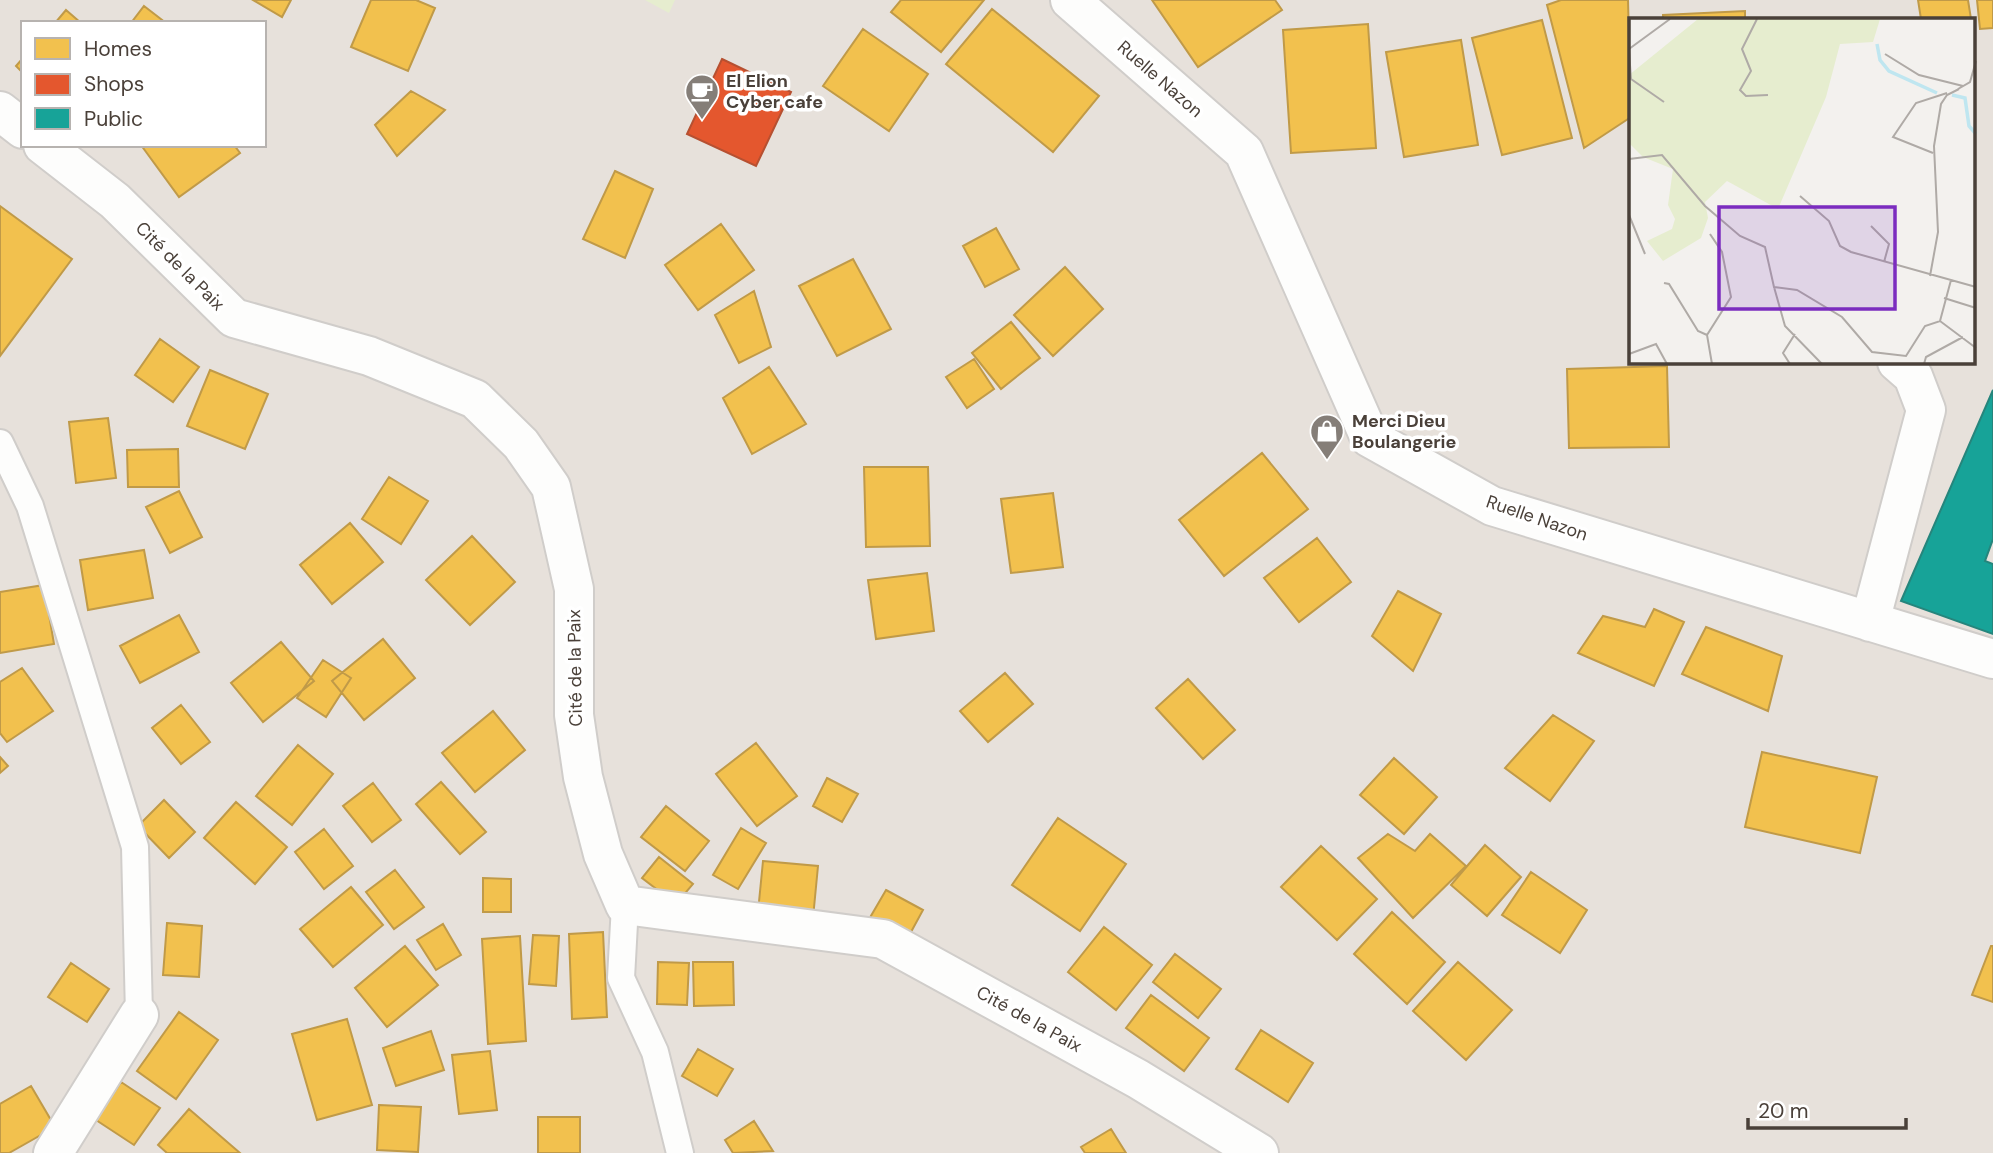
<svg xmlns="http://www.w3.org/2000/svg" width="1993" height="1153" viewBox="0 0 1993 1153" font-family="'DM Sans',sans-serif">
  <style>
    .residential { fill: #e7e1db; fill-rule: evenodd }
    .green { fill: #e6edcf }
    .homes { fill: #f2c14e; stroke: #c09a48; stroke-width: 2 }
    .shops { fill: #e4572e; stroke: #b65031; stroke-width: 2 }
    .public { fill: #17a398; stroke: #26857c; stroke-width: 2 }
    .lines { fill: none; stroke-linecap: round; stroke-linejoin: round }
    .lane-casing { stroke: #d0cdca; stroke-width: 30 }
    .street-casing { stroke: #d0cdca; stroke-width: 42 }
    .lane { stroke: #fdfdfc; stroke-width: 26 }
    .street { stroke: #fdfdfc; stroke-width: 38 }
    .labels { text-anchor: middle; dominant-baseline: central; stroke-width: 7; stroke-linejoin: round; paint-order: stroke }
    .street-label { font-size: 18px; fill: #4a4039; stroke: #fff }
    .poi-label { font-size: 18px; font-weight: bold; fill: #4a4039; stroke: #fff; text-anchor: start }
    .inset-river { fill: none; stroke: #bfe6f0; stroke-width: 3.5 }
    .inset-road { fill: none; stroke: #afaaa6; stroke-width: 2 }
    .view { fill: #7b2cbf; fill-opacity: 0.15; stroke: #7b2cbf; stroke-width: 3.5 }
    .inset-edge { fill: none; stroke: #4a4039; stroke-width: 3.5 }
  </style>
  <rect width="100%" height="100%" fill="#f3f1ee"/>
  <!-- residential -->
  <path class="residential" d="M0,0h1993v1153h-1993zM1631,19h343v343h-343zM23,23h241v122h-241z"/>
  <!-- green -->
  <path class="green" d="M645,0h30l-6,13z"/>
  <!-- homes -->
  <path class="homes" d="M253,0h38l-9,17z
    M371,0h45l19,8 -27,63 -57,-24z
    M901,0h83l-43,52 -50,-40z
    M1152,0h123l7,10 -84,57z
    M1561,0h67l3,117 -47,31 -37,-143z
    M1918,0h50l3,19h-50z
    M1977,0h16v28l-13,1z
    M144,6l22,17h-35z
    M992,9l107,87 -46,56 -107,-88z
    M66,10l15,13h-26z
    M1745,11v8h-82v-4z
    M1542,20l30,118 -70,17 -30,-117z
    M1368,24l8,124 -85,5 -8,-123z
    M863,29l65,45 -39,57 -66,-45z
    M1461,40l17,105 -74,12 -18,-105z
    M23,58v15l-7,-7z
    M411,91l34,19 -48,46 -22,-31z
    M141,145h93l6,8 -61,44z
    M615,171l38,18 -28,69 -42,-19z
    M0,206l72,53 -72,97z
    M721,224l33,46 -56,40 -33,-45z
    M996,228l23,41 -34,18 -22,-41z
    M853,259l38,70 -54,27 -38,-70z
    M1065,267l38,42 -50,47 -39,-41z
    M754,291l17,56 -32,16 -24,-48z
    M1011,322l29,36 -39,31 -29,-36z
    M160,339l39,28 -26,35 -38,-27z
    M974,359l20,30 -27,19 -21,-31z
    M1667,366l2,81 -100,1 -2,-79z
    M769,367l37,57 -54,30 -29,-56z
    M210,370l58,24 -23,55 -58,-23z
    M108,418l8,60 -40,5 -7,-61z
    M178,449l1,38h-51l-1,-37z
    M1262,453l46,56 -84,67 -45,-56z
    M864,467h64l2,79 -64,1z
    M389,477l39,24 -27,43 -39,-25z
    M179,491l23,46 -32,16 -24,-46z
    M1053,493l10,74 -52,6 -10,-74z
    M350,523l33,39 -51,42 -32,-39z
    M472,536l43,46 -45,43 -44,-45z
    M1317,538l34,44 -52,40 -35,-44z
    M144,550l9,48 -65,12 -8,-50z
    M927,573l7,58 -58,8 -8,-59z
    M44,585l10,59 -54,9v-61z
    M1398,591l43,23 -28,57 -41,-35z
    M1654,609l30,13 -30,64 -76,-33 25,-37 42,11z
    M179,615l20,37 -59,31 -20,-37z
    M1706,627l76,29 -14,55 -86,-37z
    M383,639l32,39 -51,42 -32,-39z
    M281,642l33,39 -51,41 -32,-39z
    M323,660l28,18 -25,39 -29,-19z
    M22,668l31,43 -46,31 -7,-9v-51z
    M1005,673l28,31 -45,38 -28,-31z
    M1188,679l47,51 -32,29 -47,-51z
    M181,705l29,37 -29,22 -29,-36z
    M493,711l32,39 -50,42 -33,-39z
    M1553,715l41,26 -44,60 -45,-33z
    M756,743l41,53 -40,30 -41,-52z
    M298,745l35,29 -41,51 -36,-29z
    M1762,752l115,25 -17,76 -115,-26z
    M0,757l8,9 -8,7z
    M1394,758l43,39 -33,37 -44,-39z
    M827,778l31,16 -16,28 -29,-16z
    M441,782l45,50 -26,22 -44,-50z
    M373,783l28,37 -29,22 -29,-36z
    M164,800l31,32 -26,26 -31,-32z
    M236,802l51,45 -32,37 -51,-46z
    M666,806l43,35 -24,30 -44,-34z
    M1058,818l68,46 -46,67 -68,-46z
    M741,828l25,15 -28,46 -25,-14z
    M324,829l29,37 -29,23 -29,-37z
    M1388,834l27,17 15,-17 36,32 -53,52 -55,-60z
    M1485,845l36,32 -34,39 -36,-31z
    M1321,846l56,53 -40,41 -56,-53z
    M659,857l34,27 -17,20 -34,-26z
    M763,861l55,5 -5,52 -55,-6z
    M395,870l29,37 -30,22 -28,-37z
    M1531,872l56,38 -27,43 -58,-38z
    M483,878l28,1v33h-28z
    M351,887l32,38 -50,42 -33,-38z
    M886,890l37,20 -18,33 -37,-22z
    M1392,912l53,50 -38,42 -53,-50z
    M167,923l35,3 -3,51 -36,-2z
    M443,924l18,31 -25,15 -19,-30z
    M1104,927l48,38 -36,45 -48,-38z
    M603,932l4,85 -35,2 -3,-85z
    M533,935l26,1 -3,50 -27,-2z
    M520,936l6,105 -38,3 -6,-105z
    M405,946l33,39 -51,42 -32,-39z
    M1991,946h2v56l-21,-7z
    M1175,954l46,35 -23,29 -45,-36z
    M658,962l31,1 -2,42 -30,-1z
    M693,962h40l1,43 -40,1z
    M1458,962l54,48 -46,50 -53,-49z
    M71,963l38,26 -22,33 -39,-25z
    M1151,995l58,43 -25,33 -58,-43z
    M179,1012l39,28 -42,59 -39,-28z
    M347,1019l25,86 -55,15 -25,-86z
    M1261,1030l52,33 -25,39 -52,-33z
    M431,1031l13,39 -48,16 -13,-38z
    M698,1049l35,20 -16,27 -35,-20z
    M490,1051l7,59 -38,4 -7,-59z
    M121,1082l39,26 -26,37 -38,-25z
    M31,1086l24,41 -46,26h-9v-49z
    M379,1105l42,2 -3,45 -41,-2z
    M189,1109l51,44h-73l-9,-8z
    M538,1117h42v36h-42z
    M754,1121l19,30 -40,2 -8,-13z
    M1111,1129l15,24h-41l-4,-6z"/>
  <!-- shops -->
  <path class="shops" d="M722,59l69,33 -35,74 -69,-32z"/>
  <!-- public -->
  <path class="public" d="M1993,390v149l-8,22 8,3v70l-92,-33z"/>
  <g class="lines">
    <!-- lane casing -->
    <g class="lane-casing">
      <path id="lane" d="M0,443l30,63 105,341 4,168
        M625,905l-4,73 34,74 25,101"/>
    </g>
    <!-- street casing -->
    <g class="street-casing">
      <path id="street" d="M1070,0l174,152 126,286 122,68 501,153
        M0,111l23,18
        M43,145l72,56 119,117 135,38 106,43 46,45 30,43 23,102v126l9,62 20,77 22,51 258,34 255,140 121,74
        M1870,622l56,-212 -13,-34 -16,-14
        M53,1153l86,-138"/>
    </g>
    <!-- lane -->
    <use href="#lane" class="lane"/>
    <!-- street -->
    <use href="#street" class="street"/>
  </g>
  <!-- icons -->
  <defs>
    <g id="cafe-pin" transform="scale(1.75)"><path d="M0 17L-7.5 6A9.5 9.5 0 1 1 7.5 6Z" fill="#857e78" stroke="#fff"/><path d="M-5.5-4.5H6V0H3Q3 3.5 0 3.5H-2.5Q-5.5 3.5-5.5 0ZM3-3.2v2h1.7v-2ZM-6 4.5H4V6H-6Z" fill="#fff"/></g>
    <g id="shop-pin" transform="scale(1.75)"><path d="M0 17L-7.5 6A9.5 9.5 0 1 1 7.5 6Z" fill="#857e78" stroke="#fff"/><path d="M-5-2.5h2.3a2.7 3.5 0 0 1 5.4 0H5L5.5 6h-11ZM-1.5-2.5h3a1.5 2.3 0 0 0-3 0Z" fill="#fff"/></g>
  </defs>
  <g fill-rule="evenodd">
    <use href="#cafe-pin" x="702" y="91"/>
    <use href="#shop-pin" x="1327" y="431"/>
  </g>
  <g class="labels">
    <!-- street labels -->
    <g class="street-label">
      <text transform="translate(1160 79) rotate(41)">Ruelle Nazon</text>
      <text transform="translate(180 266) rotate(45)">Cité de la Paix</text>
      <text transform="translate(1537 518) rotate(19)">Ruelle Nazon</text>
      <text transform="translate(575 668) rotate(-91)">Cité de la Paix</text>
      <text transform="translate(1029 1019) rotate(29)">Cité de la Paix</text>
    </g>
    <!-- poi labels -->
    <g class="poi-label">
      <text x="726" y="81">El Elion<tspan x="726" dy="21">Cyber cafe</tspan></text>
      <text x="1352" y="421">Merci Dieu<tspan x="1352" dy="21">Boulangerie</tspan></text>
    </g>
  </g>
  <!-- overview -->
  <g transform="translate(1629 18)">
    <rect width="346" height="346" fill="#f3f1ee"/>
    <path d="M69,1h182l-7,23 -33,2 -14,53 -48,112 -51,-28 -22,21 3,16 -7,20 -38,23 -16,-20 25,-12 3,-10 -7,-14 5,-36 -30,-12 -14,-14v-68z" fill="#e6edcf"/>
    <path class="inset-river" d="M248,26l3,16 9,11 48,22M323,77l13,3 4,28 7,8"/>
    <path class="inset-road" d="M128,1l-15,30 9,22 -11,19 6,6 22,-1M0,31l41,-30M0,33l2,28 33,23M256,36l34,21 44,11M329,71l12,-7 6,-21M304,135l-40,-16 23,-34 31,-10M0,141l33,-4 43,51 35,30 25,11 9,40 23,3 45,27 30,35 34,4 19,-30 15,-5 36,27M171,178l29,25 11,25 11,6 125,35M0,197l16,39M242,208l18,18 -5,18M81,216l12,18 9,45 -24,38 5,29M301,258l8,-44 -4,-86 7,-42 6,-9 12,-6M35,265l5,1 29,47 9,4M145,269l11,39 37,38M315,280l32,10M311,303l11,-41M0,336l27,-10 11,20M161,346l-7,-11 12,-19M295,346l2,-7 37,-20"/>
    <path class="view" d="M90,189h176v102h-176z"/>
    <rect width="346" height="346" class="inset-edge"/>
  </g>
  <!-- legend -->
  <rect x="21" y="21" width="245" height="126" fill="#ffffff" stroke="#b7b3b0" stroke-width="2"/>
  <rect x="35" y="38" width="35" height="21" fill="#f2c14e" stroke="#b7b3b0" stroke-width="2"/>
  <text x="84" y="56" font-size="21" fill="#4a4039">Homes</text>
  <rect x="35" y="74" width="35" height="21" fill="#e4572e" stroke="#b7b3b0" stroke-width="2"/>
  <text x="84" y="91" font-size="21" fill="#4a4039">Shops</text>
  <rect x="35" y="108" width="35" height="21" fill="#17a398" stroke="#b7b3b0" stroke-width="2"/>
  <text x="84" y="126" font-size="21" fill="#4a4039">Public</text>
  <!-- scale -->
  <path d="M1748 1118v10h158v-10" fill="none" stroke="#4a4039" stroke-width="3.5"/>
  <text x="1758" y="1118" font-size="21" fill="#4a4039" stroke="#ffffff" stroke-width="5" paint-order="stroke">20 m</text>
</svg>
